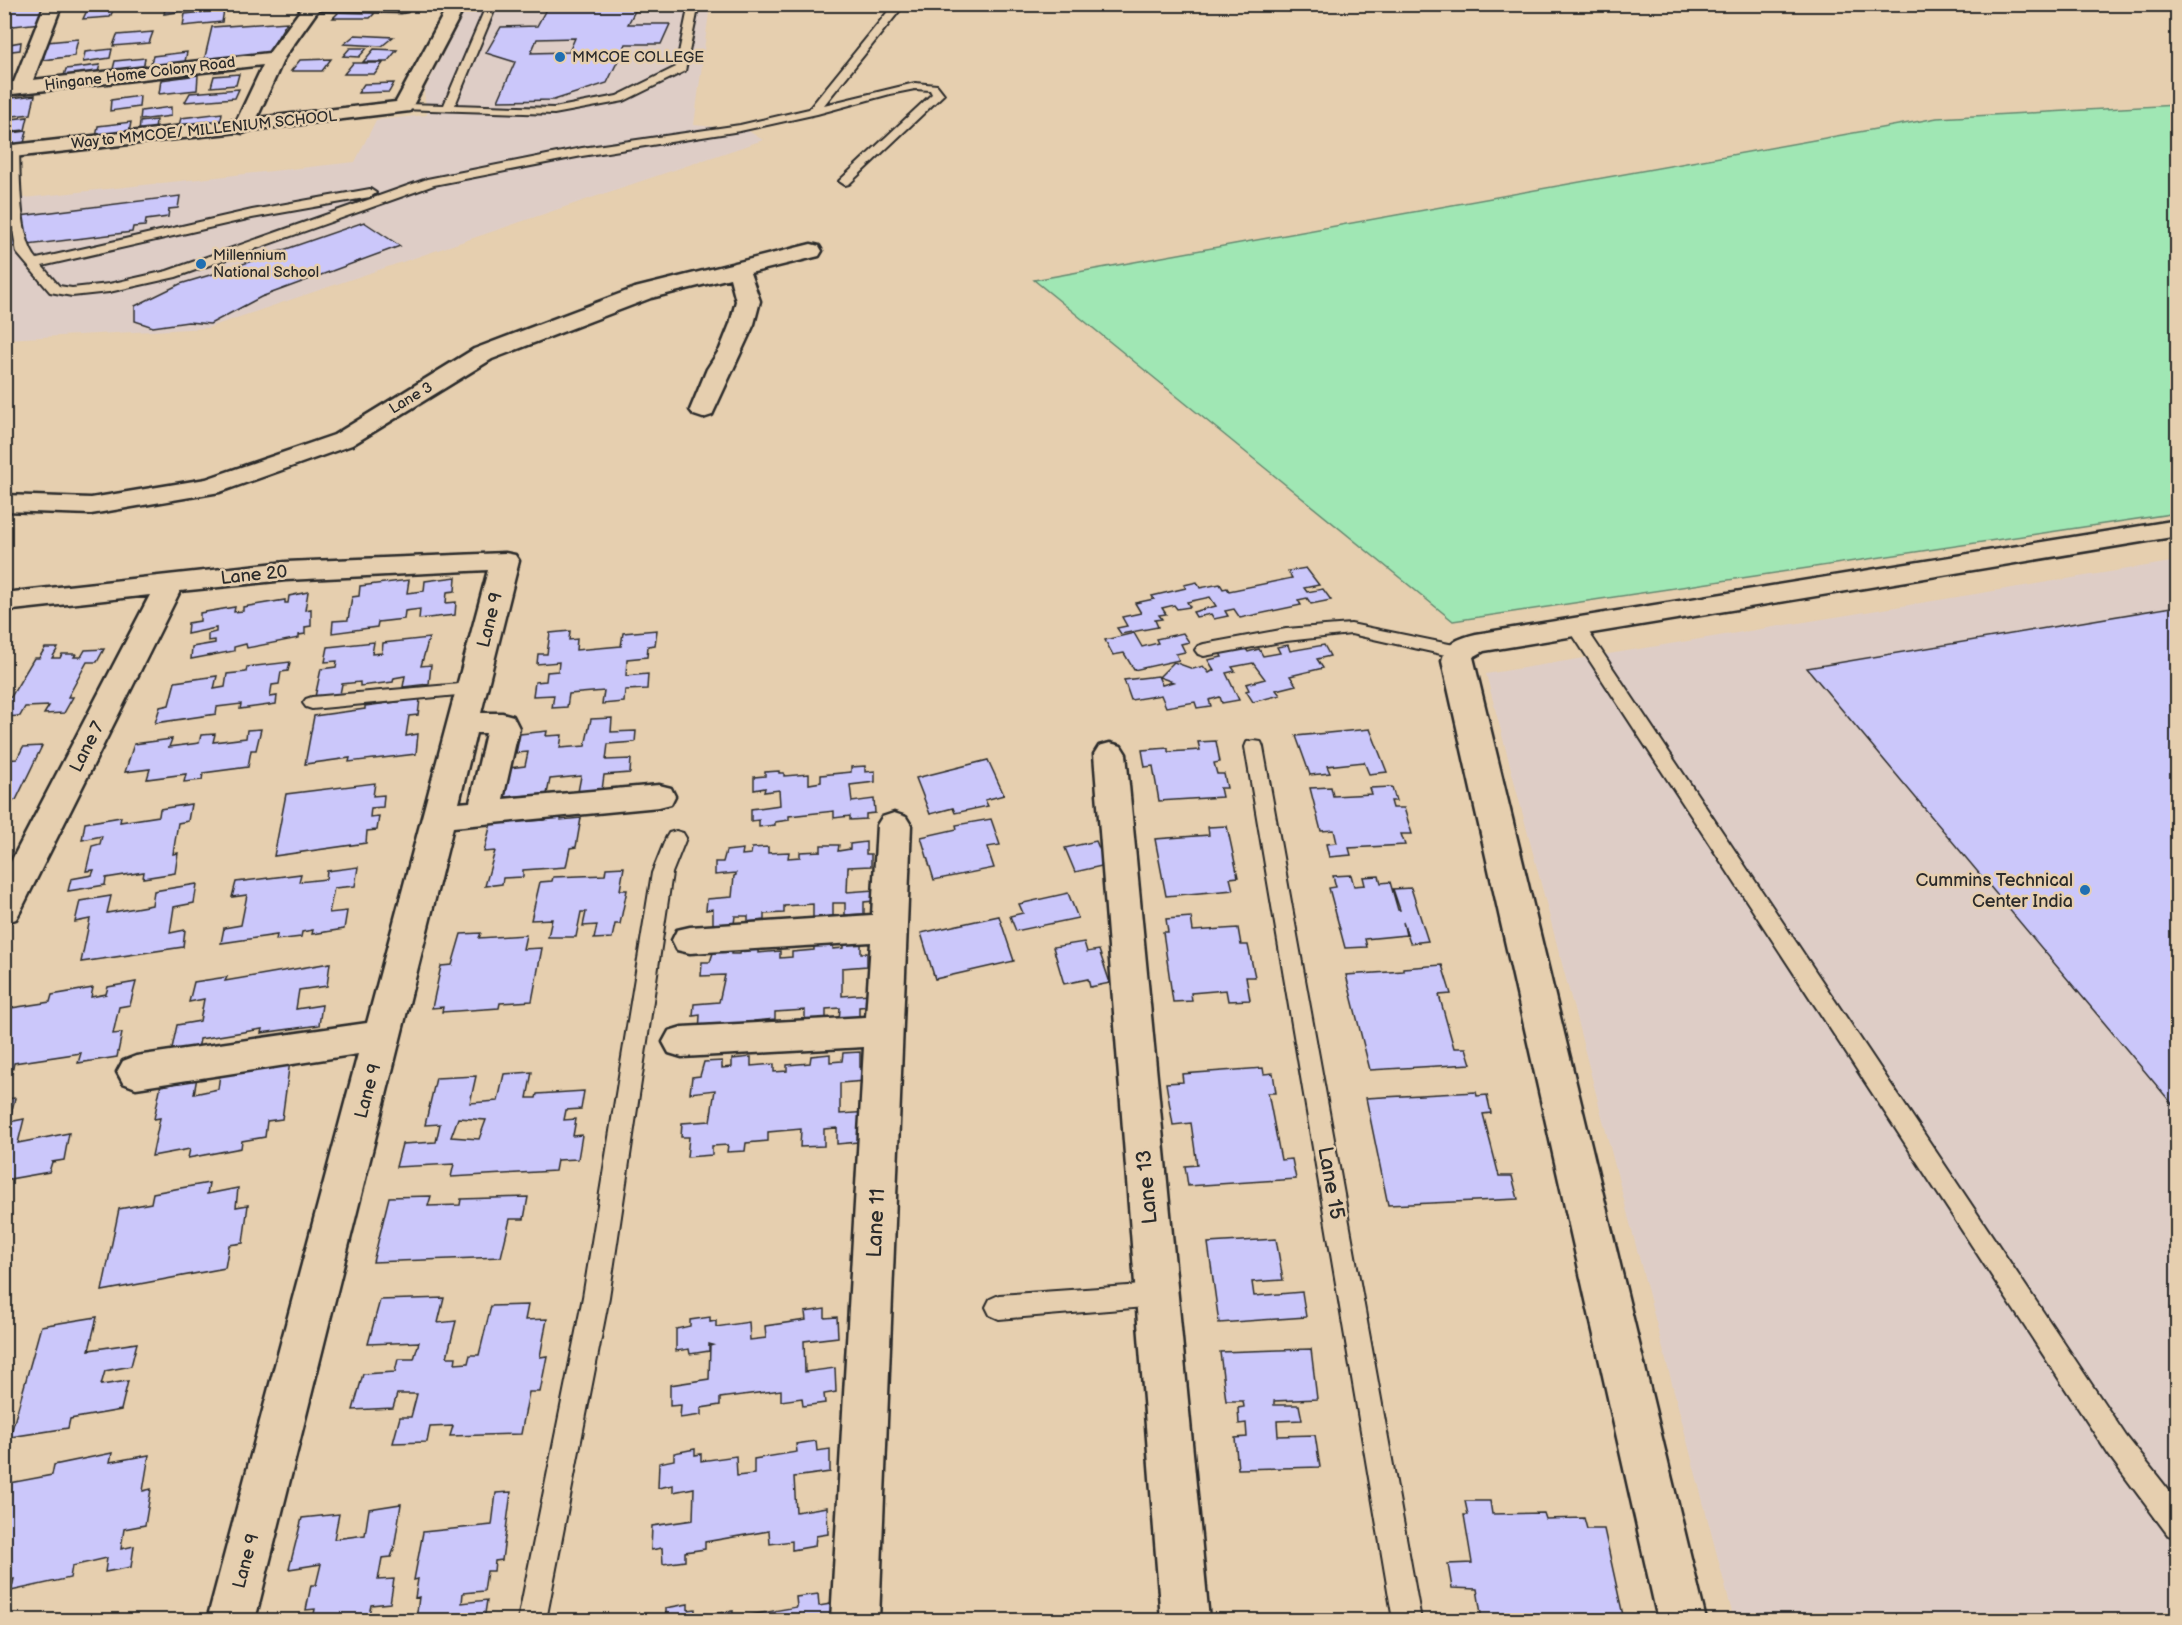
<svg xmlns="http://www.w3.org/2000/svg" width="2182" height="1625" viewBox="0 0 2182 1625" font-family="'Balsamiq Sans',sans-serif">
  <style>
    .built { fill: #decdc6 }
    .green { fill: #a0e7b4; stroke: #668970; stroke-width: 1.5 }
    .building { fill: #cbc7fa; stroke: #2b2b2b; stroke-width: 1.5; fill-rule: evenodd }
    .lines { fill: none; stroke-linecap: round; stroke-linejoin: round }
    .service-casing { stroke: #2b2b2b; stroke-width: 4 }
    .minor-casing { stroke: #2b2b2b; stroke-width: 5 }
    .tertiary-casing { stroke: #2b2b2b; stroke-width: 5 }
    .service { fill: #e6cfaf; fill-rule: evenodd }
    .minor { fill: #e6cfaf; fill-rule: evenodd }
    .tertiary { fill: #e6cfaf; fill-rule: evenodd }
    .poi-dot { fill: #1f6fb2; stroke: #e6cfaf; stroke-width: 2 }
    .labels { text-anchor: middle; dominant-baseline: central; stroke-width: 5; stroke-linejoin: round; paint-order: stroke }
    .far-poi-label { font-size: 15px; fill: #2b2b2b; stroke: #e6cfaf; text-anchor: start }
    .far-street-label { font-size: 15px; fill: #2b2b2b; stroke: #e6cfaf }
    .street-label { font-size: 18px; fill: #2b2b2b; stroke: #e6cfaf }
    .poi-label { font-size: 18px; fill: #2b2b2b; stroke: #e6cfaf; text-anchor: end }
    .near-street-label { font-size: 21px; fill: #2b2b2b; stroke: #e6cfaf }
  </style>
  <rect width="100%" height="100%" fill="#e6cfaf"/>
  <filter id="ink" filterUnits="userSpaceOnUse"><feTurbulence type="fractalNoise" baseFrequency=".0167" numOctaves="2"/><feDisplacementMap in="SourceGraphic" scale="12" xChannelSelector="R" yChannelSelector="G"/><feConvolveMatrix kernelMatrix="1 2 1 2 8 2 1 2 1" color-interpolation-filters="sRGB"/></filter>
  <g filter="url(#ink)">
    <!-- built -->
    <path class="built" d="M468,5h242l-16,120 53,5 16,10 -556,188 -202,11v-139l350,-38 21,-42 51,-5 -3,-24z
      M2177,561v1059h-443l-248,-946z"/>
    <!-- green -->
    <path class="green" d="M2177,105v408l-724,108 -419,-341 903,-162z"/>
    <!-- building -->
    <path class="building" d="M45,4l-4,19 -37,4 3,-19z
      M90,4h26l-6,13 -27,2z
      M166,4h13l-2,8 -13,2z
      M549,4h129l-1,3 -42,4 -7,13h42l-9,20h-35l-19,39 -53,17 -56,1 17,-39 -29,-9 15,-26 36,-1zM575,38l-6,14 -38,1 6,-14z
      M224,10l-2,12 -39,4 2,-12z
      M341,10l36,1 -7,7h-37z
      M287,22l-20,33 -63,6 8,-34z
      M153,32l-4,11 -36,3 4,-11z
      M355,35l38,2 -11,9 -38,-2z
      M78,39l-4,17 -31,4 4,-18z
      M21,42l-1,8 -16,2v-7z
      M350,48h17l-8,9 -16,-1z
      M112,49l-2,9 -27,4 2,-10z
      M374,49l23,1 -10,12h-24z
      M187,52l-3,14 -35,4 4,-14z
      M145,58l-2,12 -31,3 3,-12z
      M331,59l-9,12h-31l9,-11z
      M353,63h30l-8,11h-31z
      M100,65l-3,10 -34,4 3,-10z
      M239,74l-3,11 -25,2 3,-11z
      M198,75l-1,15 -38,4 2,-14z
      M394,83l-5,9 -31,1 6,-9z
      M239,89l-4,9 -50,4 5,-9z
      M35,95l-4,19 -27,3v-18z
      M140,96l-1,11 -29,4 1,-11z
      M171,107v9l-31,4 1,-9z
      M222,113l-2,12 -42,4 3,-11z
      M28,117l-3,13 -21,2v-12z
      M156,120l-1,11 -16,2 1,-11z
      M131,122l-2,11 -33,5 2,-12z
      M27,131l-3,12 -20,2v-11z
      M180,196l-2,12 -9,1 -1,8 -22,3 -1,6 -12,1 -1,5 -128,16v-30z
      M364,222l36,24 -139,51 -51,27 -22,-2 -35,5 -18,-6v-15l45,-22 40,-12z
      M1306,568l13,17 -15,3 3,4 16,-3 8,11 -20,4 -4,-6 -9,2 3,5 -61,13 -6,-9 -9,2 3,5 -14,3 -3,-5 -15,3 -3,-5 23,-6 -6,-9 -23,5 3,5 -13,2 -3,-4 -12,3 4,6 -7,1 3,4 -7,1 3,7 -37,7 -4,-6 10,-2 -5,-9 19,-4 -6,-10 19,-4 -2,-3 34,-8 -2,-3 13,-3 3,6 20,-4 3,5 4,-1 2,3 63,-13 -4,-7z
      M456,577l-1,14 -8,1 -1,11 10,-1 -1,13 -36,4 1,-10 -15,2 -1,8 -26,3 -1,5 -45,6 1,-12 15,-1 4,-23 7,-1 1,-10 49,-6 -2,13 17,-2 1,-10z
      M308,592l-3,18 6,-1v17l-6,1v7l-6,1v3l-52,10 -1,-4 -12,3v4l-43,8 1,-12 23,-4v-3l-7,1v-7l8,-2v-4l-29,6 1,-11 12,-2v-8l35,-6 -1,5 9,-1v-4l42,-7v3h3l1,-7z
      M2178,606v505l-371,-443z
      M657,630l-2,15 -7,1 -1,11 -20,2 -1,17 22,-2 -1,15 -22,1 -1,12 -22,2 2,-13 -35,3 -2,13 -15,1 2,-13 -21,1 2,-14 11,-1 1,-9 11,-1 1,-9 -22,2 1,-10h9l3,-21 20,-2 -1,9 8,-1 -1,11 45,-4 2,-13z
      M1134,633l8,14 16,-4 -2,-4 27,-6 6,9 -8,2 4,8 -9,2 3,6 -45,10 -10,-17 -11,2 -8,-15z
      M429,638l-8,28 10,-1 -2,19 -26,3 2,-11 -11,2 -1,4 -33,4v-4l-18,2 -2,10 -25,3 6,-28 15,-2 1,-6 -12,1 3,-15 46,-5 -2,12 10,-1 1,-10z
      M1243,645l5,7 11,-3 4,7 17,-3 -3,-6 11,-2 2,6 34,-6 6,11 -13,3 6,9 -33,8 6,9 -20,5 4,5 -27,7 -7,-11 3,-1 -3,-6 19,-5 -12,-16 -21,4 3,4 -9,2 13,27 -17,3 -2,-6 -11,3 2,6 -14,2 -2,-6 -29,5 -5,-12 -30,5 -7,-20 34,-4 4,9 11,-3 -14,-5 15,-15 19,7 10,-3 6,7 5,-3 -6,-10 14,-3 -3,-6z
      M45,648h13l-6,10h8l2,-4h14l-2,3h7l4,-7 19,-1 -7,13h-10l-19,35h5l-9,16 -20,1 5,-8 -24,1 -5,9 -16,1v-13l4,-6 3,-1 23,-39h5z
      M290,662l-2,9 -7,1 -2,12 -7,1 -2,12 7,-1 -1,8 -36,5 1,-5 -24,3 -1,7 -61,9 5,-16 9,-2 6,-23 42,-6 -3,13 11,-2 2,-13 19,-2 1,-5z
      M420,699l-2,16 -9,1 -3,20 12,-2 -2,20 -67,8 1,-4 -45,6 9,-48 51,-7v-3z
      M612,718l-1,14 25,-1 -1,11 -27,2 -2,16 25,-1 -1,14 -26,2 -2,15 -24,2 3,-16 -31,3 -3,15 -42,3 4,-29 16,-2 3,-14 -12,1 4,-19 27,-3 -1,5 16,-1 -2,13 25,-2 6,-27z
      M261,729l-5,21h-5l-3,17 -45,6 -1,7 -18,2 2,-8 -39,5 3,-10 -25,3 9,-28 38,-5 -3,8 30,-4 2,-8 14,-1 -2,8 33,-4 1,-8z
      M1370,729l17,43 -18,2 -5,-12 -37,4 3,7 -20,2 -14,-39z
      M1216,741l4,21 -6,1 3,11h7l3,14h-7l2,9 -63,4 -6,-35 -8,1 -3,-17 26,-2v4l32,-2 -2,-8z
      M42,746l-26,54 -6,1 -6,12v-53l13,-1 6,-12z
      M988,760l16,35 -19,5 3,6 -33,7 -2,-5 -23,6 -14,-36z
      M865,766v6l10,-1v11l-25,3 2,17 22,-3 1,14 -9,1v5l-16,1v-4l-16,2v-7l-45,5v4l-14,2v3l-16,2v-7l-8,1v-12l29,-4 -1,-15 -15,2 1,-4 -11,2v-13l11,-1v-4l14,-1v2h5v3l25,-2v10l12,-2v-7l30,-3v-5z
      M375,783l-2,13 11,-1 -1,12 -12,1 -1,9 9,-1 -2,14 -10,1 -1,12 -92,13 12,-62z
      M1331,787l2,9 39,-2 -2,-6 22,-1 4,14h-5l2,7h11l8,26h-11l4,11 -56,3 2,7 -22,2 -3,-13 11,-1 -3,-13 -13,1 -11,-43z
      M191,804l-3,17 -10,2 -5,31 5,-1 -3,20 -32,5 1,-6 -38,6 -1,7 -37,6 3,-12 21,-4 2,-5 -8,1 6,-25 8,-2 2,-8 -20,4 3,-17 36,-6 -1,5 39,-6 1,-7z
      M562,812l-1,8 20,-2 -5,29 -6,1 -4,19 -43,3v7l-20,1 -1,6 -17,2 10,-35 -11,1 7,-29 54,-3 1,-7z
      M991,819l9,26 -13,2 7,21 -60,12 -13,-43 36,-8 -1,-4z
      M1227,826l11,51 -8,1 3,12 -67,6 -11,-57 54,-4 -1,-8z
      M1096,841l10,24 -31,7 -10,-24z
      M866,842v12h5v12l-23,1 -1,25 27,-2v11l-10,1v12l-19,1v-12h-12v13l-20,2v-14l-29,2v7l-20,1v6l-16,2v-6h-13l-1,8 -21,1v-16l-7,1 1,-11 25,-2 2,-21 2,-1v-2l-21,2v-13h8l3,-11 17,-2 -1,6 9,-1 1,-6 16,-1v6l21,-1 -1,6 12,-1v-5l21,-1v-6h18l-1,6 12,-2v-5z
      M358,867l-3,19 -21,2 -5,25 18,-2 -3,18 -32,5 1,-4 -11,2 -1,5 -25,3 1,-5 -56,8 3,-15 17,-3 6,-30 -15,2 4,-15 65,-8 -2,8 27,-3 1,-8z
      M624,867l-4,23h7l-7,34h-5l-3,14 -18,1 3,-14 -14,1 3,-14h-5l-5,25h-28l4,-18 -21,1 9,-38 12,-1 1,-4 52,-2 1,-7z
      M1351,875l3,11 11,-1 -2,-8 16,-1 2,7 9,-1 8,28h2l-7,-21 18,-1 17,53 -18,2 -7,-21 3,13 -41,4 2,8 -22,1 -16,-60 7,-1 -3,-11z
      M197,884l-3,19 -20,4 -4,26 15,-3 -2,17 -102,15 9,-43 -15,3 5,-21 31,-5 -4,17 45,-8 2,-14z
      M1068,893l10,25 -62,13 -6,-15 13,-3 -4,-9z
      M999,916l15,45 -79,18 -14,-46z
      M1191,917l2,14 45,-3 3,17h7l7,32h-9l4,23 -22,1 -2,-11 -35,3 1,8 -19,1 -10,-70h5l-2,-13z
      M481,933l-2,5 47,-3 -3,14 19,-1 -10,53 -32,2 -1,5 -57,4 1,-5 -11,1 9,-42 11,-1 9,-31z
      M861,940v13h6v13l-25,2v28l28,-2v12l-11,1v13l-20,2 1,-14 -14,1v14l-21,2v-15l-30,2v7l-21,2 -1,7 -17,1v-6l-14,1v8l-23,2 1,-19 -7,1 1,-12 25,-2 6,-27 -24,1 1,-14h8l4,-12 17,-2v6h9l1,-7 17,-2v8l22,-2v7l12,-1v-5l22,-2v-6l19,-1v6l11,-1v-6z
      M1084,942l3,10 12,-2 11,33 -20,4 -2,-8 -24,5 -11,-37z
      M330,963l-3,23 -28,4 -3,19 26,-4 -3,20 -58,8 1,-4 -62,10 -2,10 -27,4 6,-28 23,-4 4,-22 -15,3 5,-20 33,-5 -2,4z
      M1442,965l9,29 -12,1 15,53h12l5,16 -101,6 -24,-95 57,-4v-3z
      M136,982l-6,23 -11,2 -6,27 9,-1 -5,24 -39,6 3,-10 -67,10 -2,9 -8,1 1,-64 45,-7 2,-7 41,-7 -2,9 15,-3 2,-7z
      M860,1052v15l6,-1v15l-26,2v31l29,-2 1,14 -11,1 -1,15 -21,2v-16l-13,1v17l-24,1 1,-18 -33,3v9l-22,2 -1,8 -18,1 1,-7 -16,1v9l-25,2 2,-20h-8l1,-14 28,-2 5,-31 -25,3 2,-16 8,-1 4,-14 18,-1v7l10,-1v-8l19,-2v9l23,-2v8l13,-1v-6l23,-2 1,-7 19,-2v8l12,-1 1,-8z
      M290,1061l-8,58 -15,2 -2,16 -23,4 -1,7 -53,10 2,-9 -38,7 8,-38 -6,1 7,-35 36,-7 -3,17 24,-5 2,-15z
      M1263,1068l1,6 9,-1 3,20h-8l13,67 11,-1 4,20 -108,7 -3,-20 12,-1 -6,-42 -18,2 -7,-42 17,-1 -1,-8z
      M532,1072l-5,26h9l1,-4 47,-3 -3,18 -15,1 -2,10 12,-1 -3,17 9,-1 -4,24 -21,1 -2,11 -104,6 3,-13 -58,3 6,-23 34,-2 4,-18 -15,1 11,-47 40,-2 -6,27 28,-2 6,-27zM458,1118l28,2 -7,19 -28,-2z
      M1476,1092l1,4 10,-1 4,18 -8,1 16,62h13l6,23 -130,6 -22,-107z
      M15,1098l-6,24 15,-3 -6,24 51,-10 -5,27 -12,2 -3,10 -45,8v-81z
      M209,1183l-2,11 31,-6 -2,19 12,-2 -5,38 -14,2 -4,23 -123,23 17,-82 32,-6 2,-10z
      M431,1196l-3,10 32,-1 1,-6 67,-2 -4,22h-14l-9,38 -128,5 16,-65z
      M1276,1239l7,41 -31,2 2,14 48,-4 4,25 -87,6 -11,-80z
      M444,1298l-6,25 18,-2 -9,36h9l-1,7 13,-1 2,-8h9l12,-49 37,-1 -3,15 22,-1 -7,38 7,-1 -7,36h-11l-8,42 -71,2 3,-10 -23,1 -3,15 -34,1 7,-26h11l6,-23h-20l-4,14 -40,2 10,-36 32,-2 3,-13h16l5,-17 -51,2 12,-44z
      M825,1309v9l12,-1 1,20 -34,4 1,31 30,-4 1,24 -12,2 1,9 -22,3 -1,-8 -21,3v-11l-61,8v7l-19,3v7l-21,3 1,-13 -11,1v-21l39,-6 1,-33 3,-1 -4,-1v7l-19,3 -1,-5 -13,2v-22l14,-3v-6l20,-3v5l6,-1v6l33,-5 1,18 16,-2 -1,-12 41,-6 -1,-8z
      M97,1317l-8,33 48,-7 -6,23 -26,5 -4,14 27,-4 -7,29 -51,9 -2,9 -58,9 31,-111z
      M1311,1349l6,50 -43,2v4h25l3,15 -25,1 1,15 37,-1 5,32 -82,2 -3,-31 12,-1 -1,-14 -7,1 -1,-16 6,-1 -1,-6h-17l-6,-49z
      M816,1441l1,10 13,-2v23l-36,5 2,35 31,-5 1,27 -12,2 -1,10 -23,4v-9l-22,3 -1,-13 -64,11v7l-20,3v9l-22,3 -1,-16 -11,2 1,-24 41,-6 1,-32 -21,4v-7l-15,3 1,-25 15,-3v-7l21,-4v6l6,-1v7l35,-5 1,20 17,-2v-15l43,-7 -1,-8z
      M112,1453l-2,9 39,-7 -6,36 8,-2 -6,36 -21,4 -3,20 13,-3 -3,21 -26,5 2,-14 -35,8 -2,12 -59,13 3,-12 -10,2v-97l48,-9 2,-10z
      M511,1492l-9,68 -7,1 -1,10h-7l-3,20 -21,2 -1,10 25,-3 -3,20h-68l3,-23 -4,1 3,-19 -4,1 9,-48 69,-7 4,-32z
      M1465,1501h25l2,13 52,-1 2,6 38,-1 3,11h17l20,91h-142l-5,-31 -25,-1 -4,-24 24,-1 -8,-48h4z
      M401,1504l-7,45 -3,8 -9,1 -4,22 16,-1 -4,24 -19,2 -3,15h-55l2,-11 -9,1 5,-25h5l5,-21 -32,5 13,-51 37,-4 -5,25 31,-4 4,-26z
      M818,1594l1,12 12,-2 1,16h-81v-5l46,-8 -1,-10z
      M688,1604v6l7,-1v8l38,-6v9h-83l16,-4v-8z"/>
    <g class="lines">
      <!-- service casing -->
      <g class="service-casing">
        <path id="service" d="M487,4h10l-42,101 99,3 63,-12 59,-29 13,-63h10l-14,67 -61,30 -70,13 -155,-5v-4l4,-1 41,1z
          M894,4h11l-81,101 91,-22 22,2 7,9 -95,90 -4,1 -6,-4 93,-87 -2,-4 -15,-1 -25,5 -73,20 -77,17 -158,25 -148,29 -258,92 -67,15 -37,4 -22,-4 -33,-39 -9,-52 1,-53h8l2,3c1,27 0,88 18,108l215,-49 118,-21 6,4 -6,4 -118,21 -210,48 17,20 13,2 37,-4 58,-13 260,-92 155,-31 158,-23 69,-16z
          M1576,621l6,1 544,814 52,66v37l-10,-4 -60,-81 -541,-828 3,-4z
          M1351,624l108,22 6,2 3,4 -3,4 -6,2 -108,-24 -65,7 -82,15 -6,-2 -3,-4 3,-4 6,-2 82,-15z
          M472,683l6,2 3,4 -3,4 -166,16 -6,-2 -3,-4 3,-4 6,-2z
          M1254,741l7,1 2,5 158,873h-28l-148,-873 2,-5z
          M676,831l7,2 3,5 -14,35 -63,424 -63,323h-28l65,-323 69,-424 14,-35 3,-5z
          M1157,1284l9,3 4,8 -4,8 -9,3 -158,13 -9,-4 -4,-8 4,-8 9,-4z"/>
      </g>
      <!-- minor casing -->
      <g class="minor-casing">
        <path id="minor" d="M45,4h17l-29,76 236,-27 36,-49h103l2,3 -3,4 -6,1 -83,-2 -34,48 -27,60 139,-16 53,-98h17l-56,107 -159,19 -8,3 -5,-1 -234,26v-12l233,-26 26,-55 -259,30v-12l10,-1z
          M811,244l8,2 3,5 -3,5 -69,17 10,28 -6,23 -42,91 -9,3 -9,-3 -4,-5 17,-41 13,-20 10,-25 6,-23 -6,-23 -79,20 -159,61 -140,86 -132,47 -129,22 -87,-3v-16l87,3 115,-19 128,-44 140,-86 161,-61z
          M505,553l10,2 4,6 -38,152h21l11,3 6,12 -16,71 156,-14 12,3 4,8 -4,8 -12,3 -206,20 -198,793h-48l151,-566 -222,34 -13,-5 -6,-11 6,-11 13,-5 231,-33 121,-453 -202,10 -106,11 -159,319 -5,9 -12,4v-48l146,-280 -146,16v-18l282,-31zM476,733h10l-16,69 -11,1z
          M1110,743l11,3 5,8 83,866h-48l-67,-866 5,-8z
          M894,813l12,4 5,8 -32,795h-48l33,-573 -182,10 -13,-4 -6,-11 6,-11 13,-4 184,-10 5,-75 -181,11 -13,-3 -5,-10 5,-10 13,-3 182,-12 5,-90 5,-8z"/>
      </g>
      <!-- tertiary casing -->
      <g class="tertiary-casing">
        <path id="tertiary" d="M2178,520v16l-694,115 -11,6 233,963h-48l-216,-959c4,-18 17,-23 34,-27z"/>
      </g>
      <!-- service -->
      <use href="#service" class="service"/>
      <!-- minor -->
      <use href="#minor" class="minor"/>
      <!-- tertiary -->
      <use href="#tertiary" class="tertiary"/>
    </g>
  </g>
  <!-- markers -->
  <g class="poi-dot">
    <circle cx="560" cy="57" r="6"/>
    <circle cx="201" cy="264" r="6"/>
    <circle cx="2085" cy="890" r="6"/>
  </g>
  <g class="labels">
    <!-- far-poi labels -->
    <g class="far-poi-label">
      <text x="572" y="57">MMCOE COLLEGE</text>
      <text x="213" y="255">Millennium<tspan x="213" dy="17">National School</tspan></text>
    </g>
    <!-- far-street labels -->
    <g class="far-street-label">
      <text transform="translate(140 74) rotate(-7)">Hingane Home Colony Road</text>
      <text transform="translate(204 130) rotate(-6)">Way to MMCOE/ MILLENIUM SCHOOL</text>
      <text transform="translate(411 398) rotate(-31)">Lane 3</text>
    </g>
    <!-- street labels -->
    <g class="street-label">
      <text transform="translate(254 575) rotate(-6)">Lane 20</text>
      <text transform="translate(490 620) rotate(-76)">Lane 9</text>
      <text transform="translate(87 747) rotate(-63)">Lane 7</text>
      <text transform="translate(368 1091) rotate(-75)">Lane 9</text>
      <text transform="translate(246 1561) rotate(-75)">Lane 9</text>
    </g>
    <!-- poi labels -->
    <g class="poi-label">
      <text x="2073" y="880">Cummins Technical<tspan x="2073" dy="21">Center India</tspan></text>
    </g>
    <!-- near-street labels -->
    <g class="near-street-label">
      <text transform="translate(1331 1183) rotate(80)">Lane 15</text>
      <text transform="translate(1147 1187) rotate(-95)">Lane 13</text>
      <text transform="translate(876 1223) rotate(-87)">Lane 11</text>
    </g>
  </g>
  <!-- margin -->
  <rect width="2182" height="1625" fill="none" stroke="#e6cfaf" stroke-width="24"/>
  <rect x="12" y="12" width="2158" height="1601" fill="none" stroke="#2b2b2b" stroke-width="2" filter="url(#ink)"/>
</svg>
